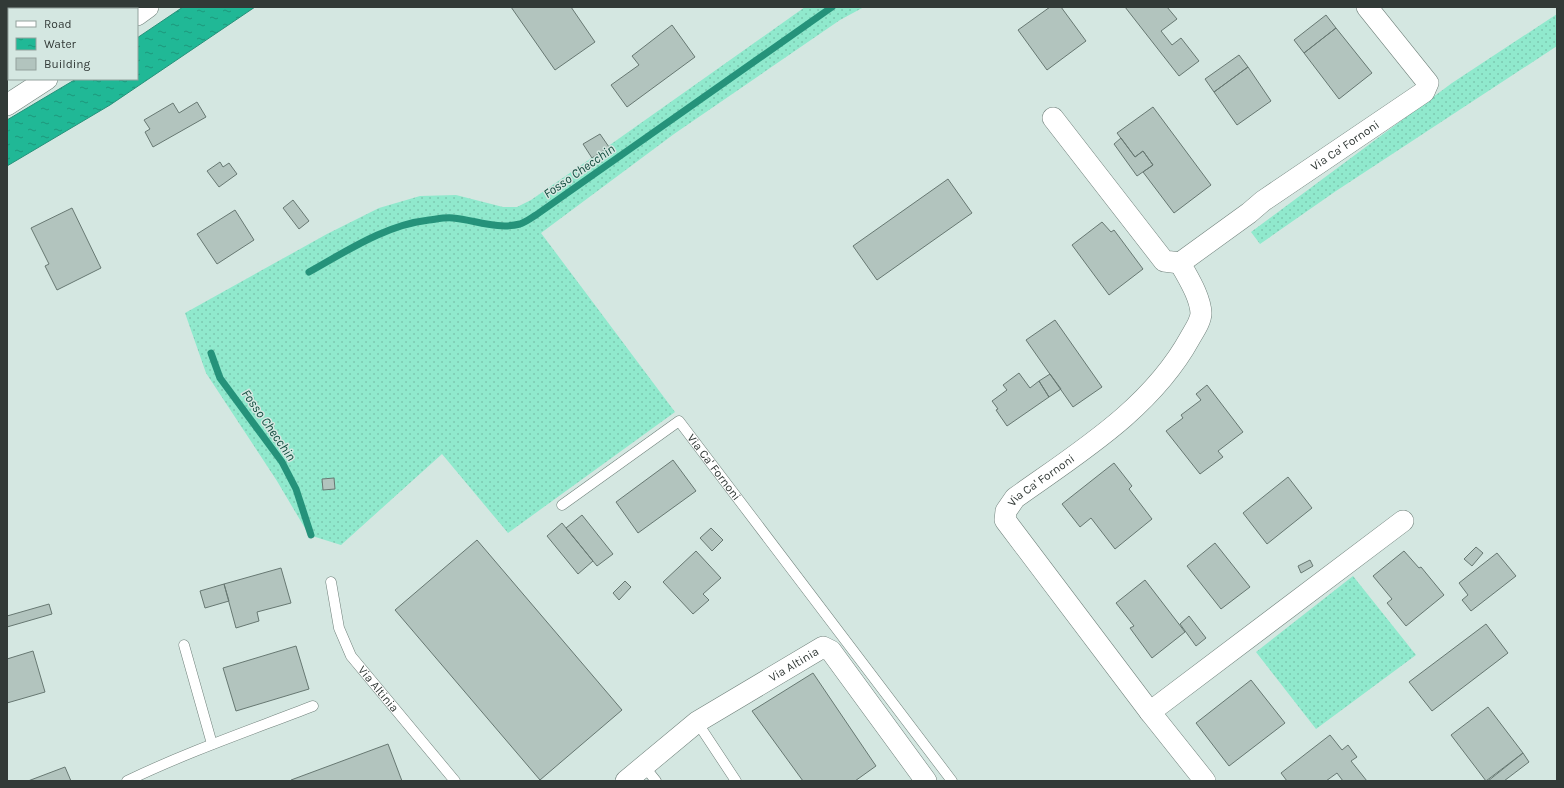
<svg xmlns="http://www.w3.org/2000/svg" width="1564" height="788" viewBox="0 0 1564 788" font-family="Karla,sans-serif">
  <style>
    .grass { fill: url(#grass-dots) }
    .water { fill: url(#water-ripples); stroke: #25927a }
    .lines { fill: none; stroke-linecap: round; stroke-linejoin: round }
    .stream { stroke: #25927a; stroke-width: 7 }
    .building { fill: #b2c4be; stroke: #677872 }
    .service-casing { stroke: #71827c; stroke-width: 11 }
    .minor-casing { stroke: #71827c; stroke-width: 22 }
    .service { stroke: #fff; stroke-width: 10 }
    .minor { stroke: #fff; stroke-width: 21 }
    .labels { text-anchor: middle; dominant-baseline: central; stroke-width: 3; stroke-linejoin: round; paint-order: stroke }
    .street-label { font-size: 12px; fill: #323a37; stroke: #d4e7e1 }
    .water-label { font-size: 13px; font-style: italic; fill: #114b3d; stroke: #d4e7e1 }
  </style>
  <defs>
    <pattern id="grass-dots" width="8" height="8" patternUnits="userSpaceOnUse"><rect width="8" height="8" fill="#90e9cd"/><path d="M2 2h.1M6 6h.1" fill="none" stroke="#7dc9b1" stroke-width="1.8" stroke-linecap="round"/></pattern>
    <pattern id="water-ripples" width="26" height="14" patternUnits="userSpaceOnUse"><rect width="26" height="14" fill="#20b896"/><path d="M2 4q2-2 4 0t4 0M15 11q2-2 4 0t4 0" fill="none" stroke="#1d977b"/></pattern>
  </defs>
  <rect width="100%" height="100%" fill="#d4e7e1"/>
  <!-- grass -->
  <path class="grass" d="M805,7h59l-24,13 -166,114 -133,99 134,179 -167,121 -66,-79 -101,91 -32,-10 -32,-54 -71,-108 -21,-60 142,-79 52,-26 41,-12 36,-1 47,12h14l14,-7 59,-41z
    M1557,14v32l-221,145 -76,53 -9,-12 201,-149z
    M1353,576l63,79 -100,74 -60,-77z"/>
  <!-- water -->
  <path class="water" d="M183,7h72l-145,98 -103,61v-46l69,-41h61v-41z"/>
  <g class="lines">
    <!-- stream -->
    <path class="stream" d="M309,272c38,-21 76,-47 120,-52 8,-1 17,-3 24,-2 22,2 45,12 67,6 6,-2 11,-6 16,-9l296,-208
      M211,353l9,25 62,84 14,27 15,46"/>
  </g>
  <!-- building -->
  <path class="building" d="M511,7h60l24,35 -40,28z
    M1050,7h11l25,34 -39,29 -29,-40z
    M1125,7h42l10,12 -16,12 11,14 9,-7 18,23 -20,15z
    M1326,15l10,13 -32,25 -10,-13z
    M672,25l23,32 -68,50 -16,-22 28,-20 -7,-9z
    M1336,28l36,45 -33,26 -35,-46z
    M1239,55l9,12 -34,25 -9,-13z
    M1248,67l23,34 -34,24 -23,-33z
    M197,102l9,15 -53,30 -8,-15 5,-3 -6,-9 29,-17 6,10z
    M1153,107l58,78 -37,28 -31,-41 10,-7 -10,-14 -8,6 -18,-24z
    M600,134l9,13 -17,11 -9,-14z
    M1121,138l14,19 8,-6 10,14 -16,11 -23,-32z
    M220,162l3,5 6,-4 8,11 -18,13 -12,-16z
    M948,179l24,34 -95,67 -24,-34z
    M293,200l16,21 -10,8 -16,-21z
    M72,208l29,60 -44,22 -12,-24 4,-2 -18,-36z
    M235,210l19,30 -37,24 -20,-30z
    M1102,222l9,10 3,-2 29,39 -34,26 -37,-50z
    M1055,320l47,67 -29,20 -47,-67z
    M1019,373l11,15 9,-7 10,16 -42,29 -11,-16 2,-1 -6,-8 15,-11 -4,-5z
    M1050,374l11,15 -12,8 -10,-16z
    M1207,385l36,47 -25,19 5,6 -23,17 -34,-43 17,-13 -2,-3 20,-15 -5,-6z
    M673,460l23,31 -58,42 -22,-31z
    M1114,463l18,23 -3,3 23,30 -37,30 -24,-31 -11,9 -18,-23z
    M1288,477l24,31 -45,36 -24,-31z
    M334,478l1,11 -12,1 -1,-11z
    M582,515l31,39 -16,12 -31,-38z
    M562,523l31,38 -15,13 -31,-38z
    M711,528l12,12 -11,11 -12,-13z
    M477,540l145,170 -82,70 -145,-170z
    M1215,543l35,44 -29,22 -34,-43z
    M1476,547l7,6 -11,13 -8,-7z
    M696,551l25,27 -18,16 6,6 -16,14 -30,-32z
    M1404,551l15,17 2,-1 23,28 -38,31 -19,-23 5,-4 -19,-23z
    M1497,553l19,23 -45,35 -9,-11 6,-5 -9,-12z
    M1310,560l3,6 -12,7 -3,-7z
    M281,568l10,35 -34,9 2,9 -23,7 -12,-44z
    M1145,580l40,52 -33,26 -22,-30 4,-2 -18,-23z
    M625,581l6,6 -12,13 -6,-7z
    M224,584l5,17 -24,7 -5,-17z
    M49,604l3,10 -45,13v-11z
    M1189,616l17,22 -10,8 -16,-22z
    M1486,624l22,29 -76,58 -23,-29z
    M296,646l13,43 -73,22 -13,-43z
    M33,651l12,41 -38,11v-44z
    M813,673l63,93 -21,15h-52l-51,-70z
    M1251,680l34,43 -56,43 -33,-43z
    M1488,707l35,46 -37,28 -35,-46z
    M1330,735l12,15 6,-5 9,12 -6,4 16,20h-24l-6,-8 -11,8h-39l-6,-8z
    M388,744l14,37h-111v-1z
    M1523,753l6,9 -25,19h-16z
    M65,767l6,14h-43z"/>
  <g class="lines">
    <!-- service casing -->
    <g class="service-casing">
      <g id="service">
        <path id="s1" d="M562,505l117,-84 273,360"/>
        <path id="s2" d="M331,582l8,46 12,28 104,125"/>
        <path d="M184,645l28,99"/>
        <path d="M697,722l39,59"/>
        <path d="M644,766l12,15"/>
        <path d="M127,781c60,-29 124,-51 186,-75"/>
      </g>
    </g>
    <!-- minor casing -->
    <g class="minor-casing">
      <g id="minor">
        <path d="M137,15l11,-8"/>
        <path d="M7,105l40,-26"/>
        <path d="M1053,118l111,143 16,2"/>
        <path d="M1150,712l253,-191"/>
        <path id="s3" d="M626,781l71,-59 126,-75 8,4 95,130"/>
        <path id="s4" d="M1205,781l-55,-69 -145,-192 1,-9 9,-13c63,-45 136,-89 175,-160 4,-7 11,-17 11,-25 -1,-17 -13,-35 -21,-50l69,-50 14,-12 161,-109 4,-9 -61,-76"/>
      </g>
    </g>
    <!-- service -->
    <use href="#service" class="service"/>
    <!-- minor -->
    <use href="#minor" class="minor"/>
  </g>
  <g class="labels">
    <!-- street labels -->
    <g class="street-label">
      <text stroke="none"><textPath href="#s4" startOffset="878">Via Ca' Fornoni</textPath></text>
      <text stroke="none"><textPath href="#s1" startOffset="202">Via Ca' Fornoni</textPath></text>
      <text stroke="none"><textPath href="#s4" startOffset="385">Via Ca' Fornoni</textPath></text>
      <text stroke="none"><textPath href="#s3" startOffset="205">Via Altinia</textPath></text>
      <text stroke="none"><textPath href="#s2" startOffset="120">Via Altinia</textPath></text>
    </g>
    <!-- water labels -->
    <g class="water-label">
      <text transform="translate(579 171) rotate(-35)">Fosso Checchin</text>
      <text transform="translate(269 425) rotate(55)">Fosso Checchin</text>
    </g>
  </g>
  <!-- border -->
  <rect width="1564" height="788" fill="none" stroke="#323a37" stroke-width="16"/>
  <!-- legend -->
  <rect x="8" y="8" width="130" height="72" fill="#d4e7e1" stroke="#93a29d"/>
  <rect x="16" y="21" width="20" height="6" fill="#ffffff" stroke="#93a29d"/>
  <text x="44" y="28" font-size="12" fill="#323a37">Road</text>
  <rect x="16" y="38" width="20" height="12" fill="url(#water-ripples)" stroke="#93a29d"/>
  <text x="44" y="48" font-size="12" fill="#323a37">Water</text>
  <rect x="16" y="58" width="20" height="12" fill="#b2c4be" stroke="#93a29d"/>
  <text x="44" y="68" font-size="12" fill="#323a37">Building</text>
</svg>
